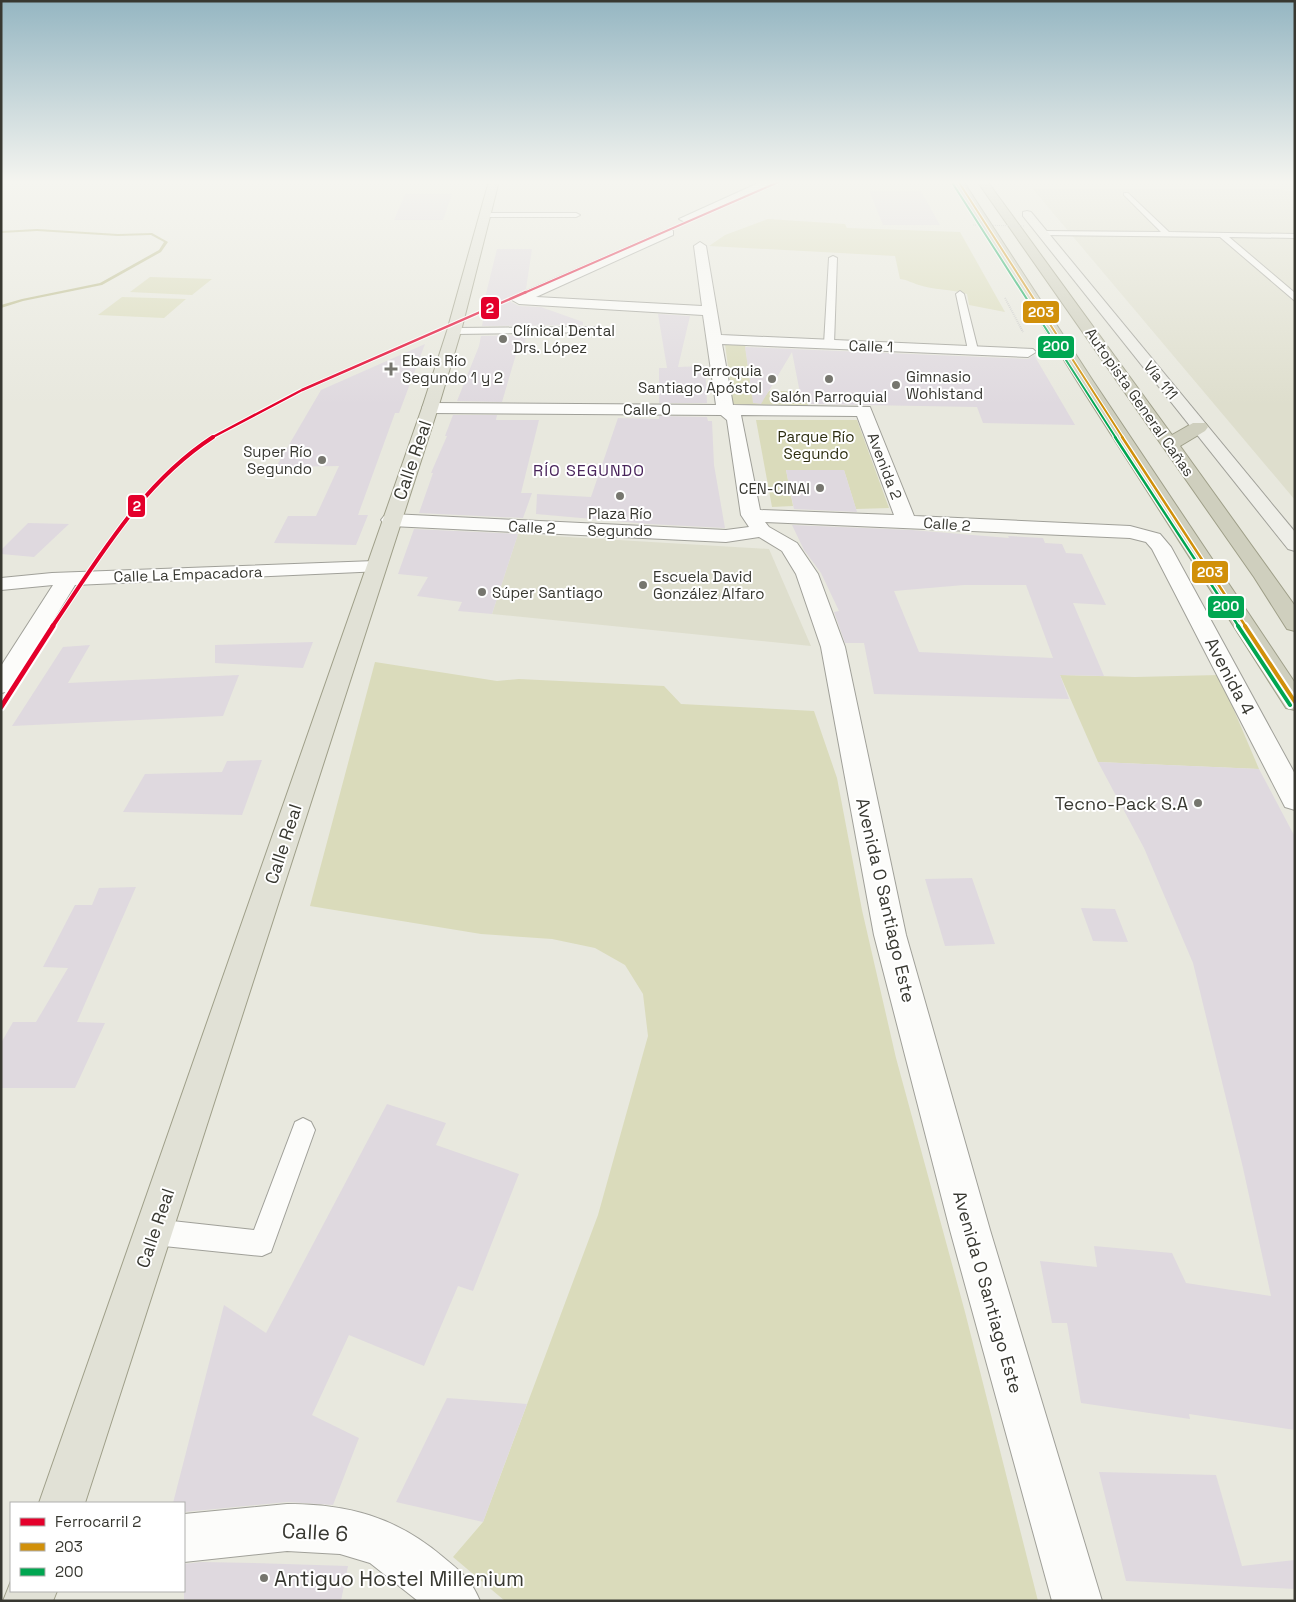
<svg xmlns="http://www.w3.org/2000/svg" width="1296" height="1602" viewBox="0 0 1296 1602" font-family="'Space Grotesk',sans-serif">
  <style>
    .built { fill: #dedecd }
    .green { fill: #dadbbb }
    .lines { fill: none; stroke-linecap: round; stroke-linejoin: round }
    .stream { fill: #baba89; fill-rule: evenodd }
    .building { fill: #dfd9df; fill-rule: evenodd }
    .lane-casing { stroke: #a0a099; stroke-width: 2 }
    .street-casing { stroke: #a0a099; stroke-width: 2 }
    .secondary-casing { stroke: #a0a099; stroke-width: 2 }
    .primary-casing { stroke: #9f9f89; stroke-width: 2 }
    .highway-casing { stroke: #9f9f89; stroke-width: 2 }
    .path { stroke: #cacac8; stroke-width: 2; stroke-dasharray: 1 1; stroke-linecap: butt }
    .lane { fill: #fcfcfa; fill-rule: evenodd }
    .street { fill: #fcfcfa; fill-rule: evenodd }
    .secondary { fill: #eeeee8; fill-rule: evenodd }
    .primary { fill: #e1e1d6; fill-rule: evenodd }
    .highway { fill: #cfcfbe; fill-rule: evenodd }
    .path-bridge { stroke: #cacac8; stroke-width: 1; stroke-dasharray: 1 1; stroke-linecap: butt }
    .bus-1-far2-casing { stroke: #fff; stroke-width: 4 }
    .bus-1-far1-casing { stroke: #fff; stroke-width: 5 }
    .bus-1-casing { stroke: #fff; stroke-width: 8 }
    .bus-2-far2-casing { stroke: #fff; stroke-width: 4 }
    .bus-2-far1-casing { stroke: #fff; stroke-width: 5 }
    .bus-2-casing { stroke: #fff; stroke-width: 8 }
    .bus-1-far2 { stroke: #d1900a; stroke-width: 2 }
    .bus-1-far1 { stroke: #d1900a; stroke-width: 2.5 }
    .bus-1 { stroke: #d1900a; stroke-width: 4 }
    .bus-2-far2 { stroke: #00a651; stroke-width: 2 }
    .bus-2-far1 { stroke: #00a651; stroke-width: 2.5 }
    .bus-2 { stroke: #00a651; stroke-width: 4 }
    .rail-1-far3-casing { stroke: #fff; stroke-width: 4 }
    .rail-1-far2-casing { stroke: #fff; stroke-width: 4.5 }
    .rail-1-far1-casing { stroke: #fff; stroke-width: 6 }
    .rail-1-casing { stroke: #fff; stroke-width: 9 }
    .rail-1-far3 { stroke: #e4002b; stroke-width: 2 }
    .rail-1-far2 { stroke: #e4002b; stroke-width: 2.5 }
    .rail-1-far1 { stroke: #e4002b; stroke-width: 4 }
    .rail-1 { stroke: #e4002b; stroke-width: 5 }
    .poi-dot { fill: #76766e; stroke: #fff; stroke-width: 2 }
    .labels { text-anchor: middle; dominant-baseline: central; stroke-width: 4; stroke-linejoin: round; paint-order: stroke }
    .far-poi-label { font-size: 15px; fill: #383831; stroke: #fff; text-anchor: start }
    .far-street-label { font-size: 15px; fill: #383831; stroke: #fff }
    .far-park-label { font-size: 15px; fill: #2d2d0f; stroke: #fff }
    .far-quarter-label { font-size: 16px; letter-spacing: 1px; fill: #49245b; stroke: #fff }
    .street-label { font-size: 18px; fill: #383831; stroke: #fff }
    .poi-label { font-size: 18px; fill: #383831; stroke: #fff; text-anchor: end }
    .near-street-label { font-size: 21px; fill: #383831; stroke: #fff }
    .near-poi-label { font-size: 21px; fill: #383831; stroke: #fff; text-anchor: start }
    .line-badge { stroke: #fff; stroke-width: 2 }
    .badge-label { font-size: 14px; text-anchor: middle; font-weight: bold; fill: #fff }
  </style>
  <rect width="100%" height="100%" fill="#e8e8de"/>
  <!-- built -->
  <path class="built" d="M1032,188l247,1 16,3v308z
    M518,534l251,15 42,97 -319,-32z"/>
  <!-- green -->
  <path class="green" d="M768,219l77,5 2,4 113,4 45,80 -36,-7 -2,-11c-15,-5 -35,-4 -48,-9 -7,-2 -11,-5 -19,-6l-5,-23 -186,-10 16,-11z
    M150,277l62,2 -20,16 -62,-3z
    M122,297l64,2 -22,19 -66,-3z
    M725,344h20l7,51h14l3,-4h30l1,2h5l3,12 -75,-1z
    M756,420h101l32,88 -33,1 -12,-39h-58l7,36 -21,1z
    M375,662l122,19 22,-2 145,7 17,18 133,7 23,67 25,132 34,148 69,254 73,289h-533l-52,-44 30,-35 115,-307 50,-179 -5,-42 -18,-29 -30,-17 -43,-9 -71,-5 -171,-28z
    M1060,675l75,2 84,-2 40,94 -161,-7z"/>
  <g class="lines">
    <!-- stream -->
    <path class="stream" d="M37,229l81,5 34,-1 16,9 -7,10 -59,33 -79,16 -22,7v-3l21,-6 78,-16 59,-33 5,-8 -13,-7 -33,1 -81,-5 -36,2v-2z"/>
  </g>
  <!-- building -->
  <path class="building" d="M869,191h52l19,34h-57z
    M405,194h47l-9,26h-49z
    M497,249h35l-6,40 -10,5 -5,5v3l8,4 22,1 42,15v3l-101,1 5,-28h-2z
    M658,314l32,2 -12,51 27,-1 2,37h-48v-35h8z
    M526,335l-2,16h-7l-15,51 -45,-1 22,-55 2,-10z
    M425,344l-26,69h-4l-37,102h10l-12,30 -82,-2 14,-27h28l23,-50 -63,1 45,-77z
    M745,347l283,12 6,-4 41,70 -92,-2 -6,-16 -170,-3 -2,-11h-5l-8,-41 -31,52 -8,-1z
    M453,415h44l-1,5h43l-18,73h11l-9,25 -104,-5 14,-40h-2l16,-37h-2z
    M659,416l48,1 1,4h4l2,44 11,63 -76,-4 -113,-10 1,-20 54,3 27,-79 41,1z
    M786,470h58l13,42 -63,-3z
    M28,523l41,1 -35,33 -33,-3v-4z
    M792,525l120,5 97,8 -1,-2 35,2 2,5 17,1 4,9 16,1 24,51 -33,-2 31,73 -44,-1 9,24 -195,-5 -10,-51h-19l-11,-31 5,-1 -18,-38 -17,-23zM964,585h62l27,73 -134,-6 -25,-61z
    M414,529l104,5 -26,80 -34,-3 4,-9 -45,-6 11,-19 -30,-3z
    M313,642l-10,26 -88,-5v-18z
    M90,645l-22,38 171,-8 -16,41 -211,10 51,-79z
    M262,760l-20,55 -119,-3 22,-38 77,-2 5,-11z
    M1098,762l161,7 36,68v593l-106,-16 1,5 -109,-16 -14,-80h-15l-12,-62 57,6 -3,-21 78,7 14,30 85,13 -28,-128 -50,-205 -49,-115z
    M972,878l23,66 -50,2 -20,-67z
    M136,887l-59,135 28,1 -30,65h-74v-45l12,-21h23l32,-54 -25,-1 32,-62h17l7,-17z
    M1081,908l34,1 13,33 -35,-1z
    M387,1104l59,19 -10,22 83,29 -46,117 -15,-5 -34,80 -75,-31 -37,80 47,23 -26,67 -46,-3 -103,10v-9h-11l51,-198 42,28z
    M447,1398l80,6 -44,118 -87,-20z
    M1099,1472l117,3 26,91 53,-6v29l-169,-8z
    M201,1562l53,1 94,3 -7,35h-157v-37z"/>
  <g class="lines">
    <!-- lane casing -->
    <g class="lane-casing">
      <path id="lane" d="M1124,193h4l41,39 126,2v4l-66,-1 66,56v8l-75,-64 -178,-2 -4,-2 4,-2 119,1 -37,-37z
        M481,213h95l4,2 -4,2h-92z
        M833,256l4,2 -3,86 -5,3 -5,-3 5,-86z
        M960,291l4,3 14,56 -5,3 -5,-3 -12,-56z
        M600,327l3,1v4l-149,2 -5,-3 5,-3z
        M303,1118l8,4 4,8 -44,122 -9,4 -108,-11 -9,-4 -4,-9 4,-9 9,-4 100,11 41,-108z"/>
    </g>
    <!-- street casing -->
    <g class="street-casing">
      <path id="street" d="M763,181h14l-88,40 -4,1 -6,-3z
        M669,229l4,2v4l-137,62 166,9 -8,-60 6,-4 6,4 15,89 312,14 3,3 -8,5 -306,-13 11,61 137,2 44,109 216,10 30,8 11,13 124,227v36l-10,-3 -133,-258 -6,-7 -16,-4 -365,-16 4,5 28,16 21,31 27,73 61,288 84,295 112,371h-50l-102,-371 -76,-295 -53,-288 -25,-73 -14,-23 -23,-14 -33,5 -335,-16 -7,-2 -3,-4 3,-4 7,-2 335,16 23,-3 -8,-12 -14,-95 -6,-5 -291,-2 -6,-1 -2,-4 2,-4 6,-1 286,2 -13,-90 -184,-11 -7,-4 5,-5zM741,415l116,1 37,99 -134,-5z
        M375,561l7,2 4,4 -4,4 -307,14 -65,106 -9,2v-27l52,-81 -52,5v-12l51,-5z
        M287,1504c61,0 109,13 156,53 18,15 28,22 37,44h-62l-48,-38 -30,-9 -53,-3 -103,11v-48z"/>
    </g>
    <!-- secondary casing -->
    <g class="secondary-casing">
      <path id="secondary" d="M1027,211l4,1 264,320v19l-7,-2 -265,-333v-4z"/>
    </g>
    <!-- primary casing -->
    <g class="primary-casing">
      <path id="primary" d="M489,181h10l-38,150 -23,77 -353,1095h-46l383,-1095 25,-77z
        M11,1581v10h46l-4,10h-50z"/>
    </g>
    <!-- highway casing -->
    <g class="highway-casing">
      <path id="highway" d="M953,181h10l130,200 202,302v27l-9,-2 -209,-327z
        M977,181h10l185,254 21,-12h12l3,4 -3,4 -25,15 115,160v25l-8,-2 -33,-52z"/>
    </g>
    <!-- path -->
    <path class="path" d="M1005,298l18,34"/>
    <!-- lane -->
    <use href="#lane" class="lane"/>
    <!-- street -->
    <use href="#street" class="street"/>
    <!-- secondary -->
    <use href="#secondary" class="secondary"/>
    <!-- primary -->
    <use href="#primary" class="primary"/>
    <!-- highway -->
    <use href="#highway" class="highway"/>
    <!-- path-bridge -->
    <path class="path-bridge" d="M973,225l51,1"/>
    <!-- bus-1-far2 casing -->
    <g class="bus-1-far2-casing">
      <path id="bus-1-far2" d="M958,181l165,257"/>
    </g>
    <!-- bus-1-far1 casing -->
    <g class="bus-1-far1-casing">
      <path id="bus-1-far1" d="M1122,437l124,190"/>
    </g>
    <!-- bus-1 casing -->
    <g class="bus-1-casing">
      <path id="bus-1" d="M1245,626l50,76"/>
    </g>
    <!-- bus-2-far2 casing -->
    <g class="bus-2-far2-casing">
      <path id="bus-2-far2" d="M953,184l163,254"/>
    </g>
    <!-- bus-2-far1 casing -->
    <g class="bus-2-far1-casing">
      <path id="bus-2-far1" d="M1115,437l124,190"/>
    </g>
    <!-- bus-2 casing -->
    <g class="bus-2-casing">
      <path id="bus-2" d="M1238,626l52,79"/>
    </g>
    <!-- bus-1-far2 -->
    <use href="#bus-1-far2" class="bus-1-far2"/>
    <!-- bus-1-far1 -->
    <use href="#bus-1-far1" class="bus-1-far1"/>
    <!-- bus-1 -->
    <use href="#bus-1" class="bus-1"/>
    <!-- bus-2-far2 -->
    <use href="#bus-2-far2" class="bus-2-far2"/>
    <!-- bus-2-far1 -->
    <use href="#bus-2-far1" class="bus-2-far1"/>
    <!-- bus-2 -->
    <use href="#bus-2" class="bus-2"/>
    <!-- rail-1-far3 casing -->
    <g class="rail-1-far3-casing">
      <path id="rail-1-far3" d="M524,293l257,-112"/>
    </g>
    <!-- rail-1-far2 casing -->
    <g class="rail-1-far2-casing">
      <path id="rail-1-far2" d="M211,438l91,-48 224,-98"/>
    </g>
    <!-- rail-1-far1 casing -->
    <g class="rail-1-far1-casing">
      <path id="rail-1-far1" d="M52,627c47,-69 90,-144 161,-190"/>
    </g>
    <!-- rail-1 casing -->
    <g class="rail-1-casing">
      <path id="rail-1" d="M1,707l52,-81"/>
    </g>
    <!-- rail-1-far3 -->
    <use href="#rail-1-far3" class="rail-1-far3"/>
    <!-- rail-1-far2 -->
    <use href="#rail-1-far2" class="rail-1-far2"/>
    <!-- rail-1-far1 -->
    <use href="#rail-1-far1" class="rail-1-far1"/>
    <!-- rail-1 -->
    <use href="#rail-1" class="rail-1"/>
  </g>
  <!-- sky -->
  <linearGradient id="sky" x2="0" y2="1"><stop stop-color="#95b6c2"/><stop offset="0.45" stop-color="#f5f5f0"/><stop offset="1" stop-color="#f5f5f0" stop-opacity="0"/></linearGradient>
  <rect width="1296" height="405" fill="url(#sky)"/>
  <!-- markers -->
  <g class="poi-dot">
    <circle cx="503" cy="339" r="5"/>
    <path d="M388.5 361.5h5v5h5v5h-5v5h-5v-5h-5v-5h5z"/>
    <circle cx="772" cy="379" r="5"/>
    <circle cx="829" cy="379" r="5"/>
    <circle cx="896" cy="385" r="5"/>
    <circle cx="322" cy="460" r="5"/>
    <circle cx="820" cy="488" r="5"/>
    <circle cx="620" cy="496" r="5"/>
    <circle cx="643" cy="585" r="5"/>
    <circle cx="482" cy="592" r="5"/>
    <circle cx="1198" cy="803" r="5"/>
    <circle cx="264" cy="1578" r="5"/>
  </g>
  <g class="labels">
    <!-- far-poi labels -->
    <g class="far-poi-label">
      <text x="513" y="330">Clínical Dental<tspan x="513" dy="17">Drs. López</tspan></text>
      <text x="402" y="360">Ebais Río<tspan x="402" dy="17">Segundo 1 y 2</tspan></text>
      <text x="762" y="370" text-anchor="end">Parroquia<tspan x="762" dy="17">Santiago Apóstol</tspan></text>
      <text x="906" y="376">Gimnasio<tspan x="906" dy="17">Wohlstand</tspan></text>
      <text x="829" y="396" text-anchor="middle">Salón Parroquial</text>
      <text x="312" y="451" text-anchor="end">Super Río<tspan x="312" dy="17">Segundo</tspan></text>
      <text x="810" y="488" text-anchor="end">CEN-CINAI</text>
      <text x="620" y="513" text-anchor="middle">Plaza Río<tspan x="620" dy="17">Segundo</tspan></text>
      <text x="653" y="576">Escuela David<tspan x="653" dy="17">González Alfaro</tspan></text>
      <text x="492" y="592">Súper Santiago</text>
    </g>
    <!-- far-street labels -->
    <g class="far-street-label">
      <text transform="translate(871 346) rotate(2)">Calle 1</text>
      <text transform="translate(1161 380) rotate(51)">Vía 111</text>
      <text transform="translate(1140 402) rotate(55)">Autopista General Cañas</text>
      <text x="647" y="409">Calle 0</text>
      <text transform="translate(885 466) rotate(69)">Avenida 2</text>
      <text transform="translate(947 524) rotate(4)">Calle 2</text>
      <text transform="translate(532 527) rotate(3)">Calle 2</text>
      <text transform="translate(188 574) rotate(-2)">Calle La Empacadora</text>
    </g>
    <!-- far-park labels -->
    <g class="far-park-label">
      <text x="816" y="436">Parque Río<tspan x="816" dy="17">Segundo</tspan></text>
    </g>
    <!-- far-quarter labels -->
    <g class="far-quarter-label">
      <text x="589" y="470">RÍO SEGUNDO</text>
    </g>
    <!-- street labels -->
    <g class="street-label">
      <text transform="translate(412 460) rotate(-71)">Calle Real</text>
      <text transform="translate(1230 676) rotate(62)">Avenida 4</text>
      <text transform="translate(283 844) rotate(-72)">Calle Real</text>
      <text transform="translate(886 900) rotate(77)">Avenida 0 Santiago Este</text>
      <text transform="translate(155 1228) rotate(-71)">Calle Real</text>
      <text transform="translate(988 1292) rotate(74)">Avenida 0 Santiago Este</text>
    </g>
    <!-- poi labels -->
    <g class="poi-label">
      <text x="1188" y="803">Tecno-Pack S.A</text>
    </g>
    <!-- near-street labels -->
    <g class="near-street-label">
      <text transform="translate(315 1532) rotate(3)">Calle 6</text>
    </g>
    <!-- near-poi labels -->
    <g class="near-poi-label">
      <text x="274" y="1578">Antiguo Hostel Millenium</text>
    </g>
  </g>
  <g class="line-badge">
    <rect x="480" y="296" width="20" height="24" rx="5" fill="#e4002b"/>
    <rect x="1022" y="300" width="38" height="24" rx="5" fill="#d1900a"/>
    <rect x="1037" y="335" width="38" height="24" rx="5" fill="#00a651"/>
    <rect x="127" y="494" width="19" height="24" rx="5" fill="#e4002b"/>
    <rect x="1191" y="560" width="38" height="24" rx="5" fill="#d1900a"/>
    <rect x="1207" y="595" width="38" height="24" rx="5" fill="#00a651"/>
  </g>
  <g class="badge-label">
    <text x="490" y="313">2</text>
    <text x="1041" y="317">203</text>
    <text x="1056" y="351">200</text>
    <text x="137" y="511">2</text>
    <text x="1210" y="577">203</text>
    <text x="1226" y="611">200</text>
  </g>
  <!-- border -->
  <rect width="1296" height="1602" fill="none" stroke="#383831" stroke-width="5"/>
  <!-- legend -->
  <rect x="10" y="1502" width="175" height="90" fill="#ffffff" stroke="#afafad"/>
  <rect x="20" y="1518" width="25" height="8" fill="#e4002b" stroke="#afafad"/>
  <text x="55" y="1527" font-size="15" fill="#383831">Ferrocarril 2</text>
  <rect x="20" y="1543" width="25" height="8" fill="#d1900a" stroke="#afafad"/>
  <text x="55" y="1552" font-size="15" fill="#383831">203</text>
  <rect x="20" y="1568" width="25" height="8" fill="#00a651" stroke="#afafad"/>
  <text x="55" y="1577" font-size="15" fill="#383831">200</text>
</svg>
